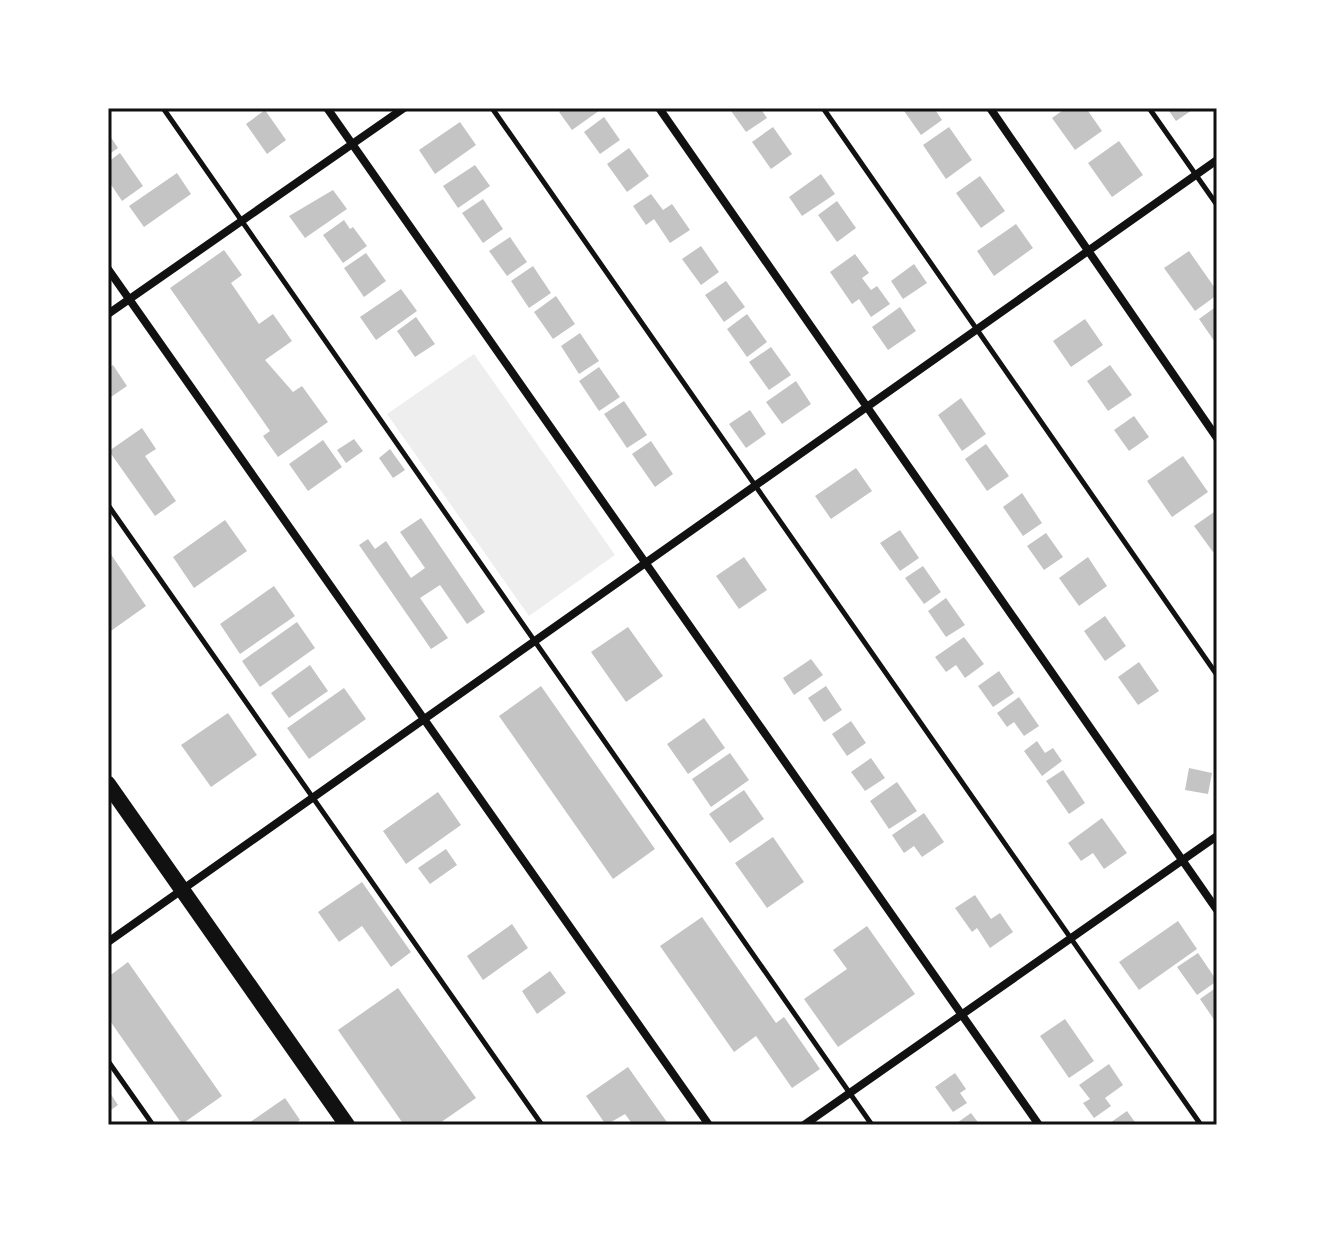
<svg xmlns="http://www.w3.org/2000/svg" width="1325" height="1233" viewBox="0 0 1325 1233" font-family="'Noto Sans',sans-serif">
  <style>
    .green { fill: #eee }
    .building { fill: #c4c4c4 }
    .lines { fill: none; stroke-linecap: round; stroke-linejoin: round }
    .service { stroke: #111; stroke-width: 5 }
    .minor { stroke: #111; stroke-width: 8 }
    .secondary { stroke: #111; stroke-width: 16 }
    .neatline { fill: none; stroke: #111; stroke-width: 3 }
  </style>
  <rect width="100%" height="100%" fill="#fff"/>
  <!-- green -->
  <path class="green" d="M474,354l141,201 -86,61 -142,-202z"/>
  <!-- building -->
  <path class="building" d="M565,108h38l-31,22 -13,-18z
    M729,108h31l7,10 -21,14z
    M902,108h32l8,12 -21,15z
    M1066,108h20l16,23 -27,19 -23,-32z
    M1167,108h28l-19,13z
    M265,110l21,30 -19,14 -21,-30z
    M604,117l16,23 -20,14 -16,-22z
    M460,122l16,23 -41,29 -16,-24z
    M773,127l19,27 -21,15 -19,-27z
    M949,127l23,33 -26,19 -23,-34z
    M108,133l10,15 -10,7z
    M1119,141l24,34 -31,22 -24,-34z
    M629,148l20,28 -22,16 -20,-28z
    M120,153l23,33 -21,15 -14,-21v-18z
    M475,165l15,21 -32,22 -15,-22z
    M177,173l14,21 -47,33 -15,-21z
    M821,174l14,20 -33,22 -13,-19z
    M980,176l25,35 -24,17 -25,-35z
    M333,190l14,19 -42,29 -16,-22z
    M651,194l12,16 9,-6 18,26 -20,13 -16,-24 -8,6 -13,-19z
    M483,199l20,30 -20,14 -21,-30z
    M837,201l19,27 -19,14 -19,-27z
    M344,220l6,9 3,-2 14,19 -24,17 -20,-28z
    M1016,224l17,24 -39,28 -17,-25z
    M510,237l17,25 -20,14 -18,-25z
    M701,246l18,26 -18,13 -19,-26z
    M224,250l18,25 -11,8 28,41 14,-10 19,27 -27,19 28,32 9,-6 26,36 -50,35 -15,-21 7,-5 -100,-143z
    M1189,251l28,40v4l-22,16 -31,-43z
    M366,253l20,28 -22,16 -20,-29z
    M855,254l14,19 -7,5 9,12 6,-4 13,18 -19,13 -12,-18 -7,5 -22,-32z
    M914,264l13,19 -24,16 -12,-18z
    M533,266l18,27 -22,15 -18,-27z
    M726,281l19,26 -21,15 -19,-27z
    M401,289l16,22 -41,29 -16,-23z
    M556,296l19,28 -22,15 -19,-27z
    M1217,306v39l-18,-26z
    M900,307l16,24 -28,19 -16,-23z
    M747,314l20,28 -20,15 -20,-28z
    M416,317l19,27 -20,13 -18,-26z
    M1085,319l18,26 -32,22 -18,-26z
    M580,333l19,28 -20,13 -18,-28z
    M771,347l20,28 -22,15 -20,-28z
    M113,365l14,21 -19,13v-31z
    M1110,365l22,30 -24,16 -21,-30z
    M599,367l21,30 -21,14 -20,-30z
    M796,381l15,23 -29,20 -16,-22z
    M961,398l25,36 -24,17 -24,-36z
    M624,401l23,34 -20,13 -23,-34z
    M750,410l16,24 -20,14 -17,-24z
    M1134,416l15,21 -20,14 -15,-21z
    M142,428l14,21 -11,7 31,45 -21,15 -46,-65z
    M354,439l9,12 -17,12 -9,-13z
    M323,440l19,27 -34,24 -19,-27z
    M651,441l22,33 -18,13 -23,-33z
    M986,444l23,32 -22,15 -22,-32z
    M390,449l15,21 -12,8 -14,-20z
    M1183,456l25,36 -36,25 -25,-36z
    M856,468l16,23 -41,28 -16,-23z
    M1022,493l20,30 -19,13 -20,-29z
    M1217,510v39l-4,3 -19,-26z
    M421,518l64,94 -18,12 -27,-39 -20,13 28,40 -17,11 -72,-104 9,-6 7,10 11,-8 25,37 14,-10 -25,-36z
    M225,520l22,31 -53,37 -21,-31z
    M900,530l19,28 -19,13 -20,-28z
    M1046,533l17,24 -19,13 -17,-24z
    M108,550l38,56 -38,27z
    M744,557l23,33 -28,19 -23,-33z
    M1088,557l19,29 -28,20 -20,-28z
    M923,566l18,26 -17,12 -19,-26z
    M274,586l21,30 -55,38 -20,-30z
    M946,598l19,27 -19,12 -18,-26z
    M1105,616l21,30 -21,15 -21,-30z
    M297,622l18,26 -55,39 -18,-26z
    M628,627l35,49 -37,26 -35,-50z
    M964,637l20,27 -19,14 -9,-13 -10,7 -11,-15z
    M811,659l12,16 -29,20 -11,-17z
    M1139,662l20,29 -21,14 -20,-28z
    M310,665l18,26 -39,27 -18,-25z
    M999,671l15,22 -21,14 -15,-21z
    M541,686l114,163 -42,30 -114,-163z
    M826,686l16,24 -18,12 -16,-24z
    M344,688l22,31 -57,40 -22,-31z
    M1019,697l20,29 -15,10 -10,-14 -7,5 -10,-14z
    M228,713l29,42 -46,32 -30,-42z
    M704,718l21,30 -37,26 -21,-30z
    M851,721l15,22 -19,13 -15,-22z
    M1037,741l8,12 8,-5 9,13 -20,15 -18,-25z
    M730,753l19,27 -38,27 -19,-28z
    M871,758l14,20 -20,13 -14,-19z
    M1189,768l23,5 -4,21 -23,-4z
    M1063,770l22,33 -16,11 -23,-33z
    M897,782l20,29 -28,18 -19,-28z
    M744,790l20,29 -34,24 -21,-29z
    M438,792l23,33 -55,39 -23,-33z
    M924,813l20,29 -22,15 -8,-11 -10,7 -12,-18z
    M1102,818l25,35 -23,16 -11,-16 -12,8 -13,-18z
    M773,837l31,45 -37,26 -32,-45z
    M446,849l11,16 -27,19 -12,-16z
    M362,882l49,70 -20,15 -29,-41 -23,16 -21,-30z
    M975,895l16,24 9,-6 13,19 -23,16 -13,-20 -5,4 -17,-24z
    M702,917l74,106 8,-6 36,52 -28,19 -36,-52 -22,16 -74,-106z
    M1178,921l19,28 -58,41 -20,-28z
    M512,924l16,24 -45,32 -16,-24z
    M867,926l48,68 -77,53 -34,-48 43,-30 -14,-19z
    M1198,953l19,28 -20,14 -20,-28z
    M128,962l94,134 -40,28 -74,-106v-41z
    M550,971l16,22 -29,21 -15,-23z
    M1217,987v37l-17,-25z
    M398,988l78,110 -39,27h-33l-66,-95z
    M1065,1019l29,42 -25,17 -29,-42z
    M1109,1064l14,21 -18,13 6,8 -17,12 -11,-15 7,-4 -11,-14z
    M628,1067l41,58h-36l-8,-11 -19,11 -20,-29z
    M955,1073l11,16 -6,4 7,10 -14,9 -18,-25z
    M108,1090l10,15 -10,7z
    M285,1098l15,22 -7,5h-47z
    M1127,1111l10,14h-30z
    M971,1113l9,12h-26z"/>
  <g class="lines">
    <!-- service -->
    <path class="service" d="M163,108l709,1017
      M492,108l709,1017
      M823,108l394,567
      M1149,108l68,97
      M108,505l434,620
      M108,1061l45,64"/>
    <!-- minor -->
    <path class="minor" d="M327,108l712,1017
      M659,108l558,802
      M990,108l227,330
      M108,269l601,856
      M108,314l296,-206
      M108,942l1109,-782
      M804,1125l413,-289"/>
    <!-- secondary -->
    <path class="secondary" d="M108,784l239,341"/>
  </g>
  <!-- border -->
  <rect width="1325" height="1233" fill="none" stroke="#ffffff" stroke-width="220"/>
  <rect x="110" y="110" width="1105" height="1013" class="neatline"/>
</svg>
